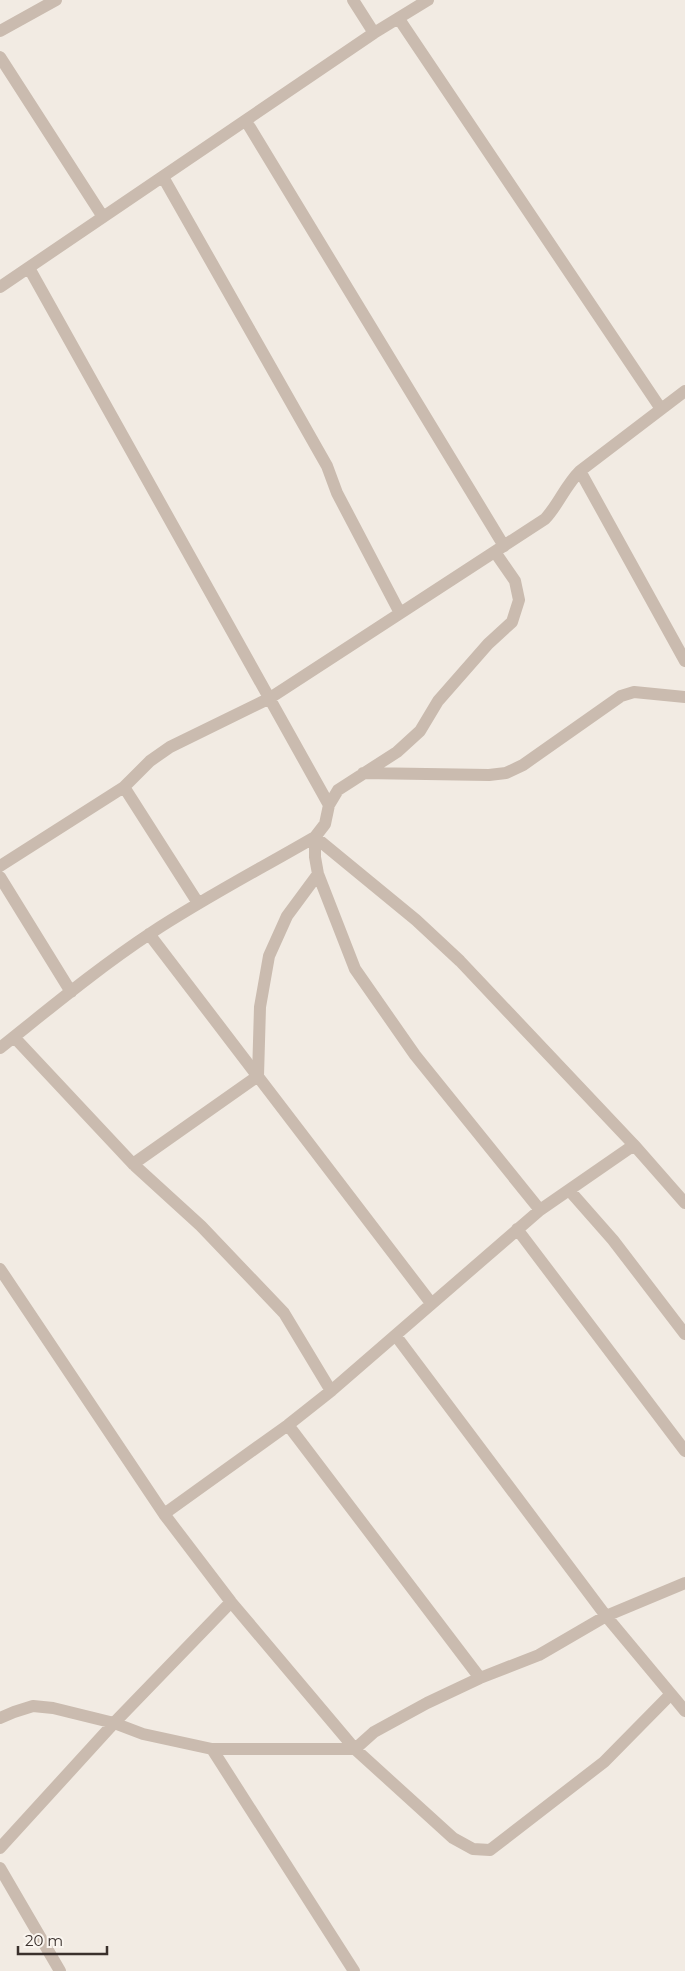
<svg xmlns="http://www.w3.org/2000/svg" width="685" height="1971" viewBox="0 0 685 1971" font-family="Montserrat,sans-serif">
  <style>
    .lines { fill: none; stroke-linecap: round; stroke-linejoin: round }
    .minor { stroke: #cabbaf; stroke-width: 12 }
  </style>
  <rect width="100%" height="100%" fill="#f2ebe3"/>
  <g class="lines">
    <!-- minor -->
    <path class="minor" d="M353,0l21,33
      M399,19l262,390
      M0,31l56,-31
      M0,57l103,160
      M246,121l258,425
      M163,177l164,289 10,27 63,120
      M29,268l300,537
      M0,287l374,-254 54,-33
      M580,471l105,190
      M363,773l126,2 17,-2 17,-8 98,-69 13,-4 51,5
      M124,787l74,116
      M315,837l101,83 44,41 174,184 51,58
      M315,837v20l3,17 37,95 60,86 125,155
      M0,866l124,-79 26,-26 20,-14 100,-49 275,-179c14,-15 20,-33 35,-48l105,-80
      M0,877l71,115
      M149,934l282,369
      M14,1037l119,127 68,62 83,87 47,78
      M0,1048c49,-39 98,-80 151,-115 53,-35 109,-64 164,-96l10,-13 4,-19 9,-15 59,-38 23,-21 18,-30 50,-57 24,-22 7,-22 -4,-19 -20,-29
      M133,1164l125,-88 2,-69 9,-51 18,-40 31,-42
      M569,1190l44,50 72,94
      M517,1229l168,222
      M0,1269l164,245 67,88 124,147 98,89 20,11 17,1 114,-88 67,-68 -65,-78 -210,-280
      M288,1425l192,253
      M164,1514l124,-89 43,-34 209,-181 94,-65
      M671,1694l14,17
      M0,1718l14,-6 19,-6 20,2 61,15 29,11 69,15h143l19,-17 53,-29 53,-25 59,-23 67,-39 79,-33
      M212,1749l142,222
      M0,1848l114,-125 117,-121
      M0,1868l60,103"/>
  </g>
  <!-- scale -->
  <path d="M18 1946v8h89v-8" fill="none" stroke="#3a302c" stroke-width="2.5"/>
  <text x="25" y="1946" font-size="15" fill="#3a302c" stroke="#faf5ef" stroke-width="4" paint-order="stroke">20 m</text>
</svg>
